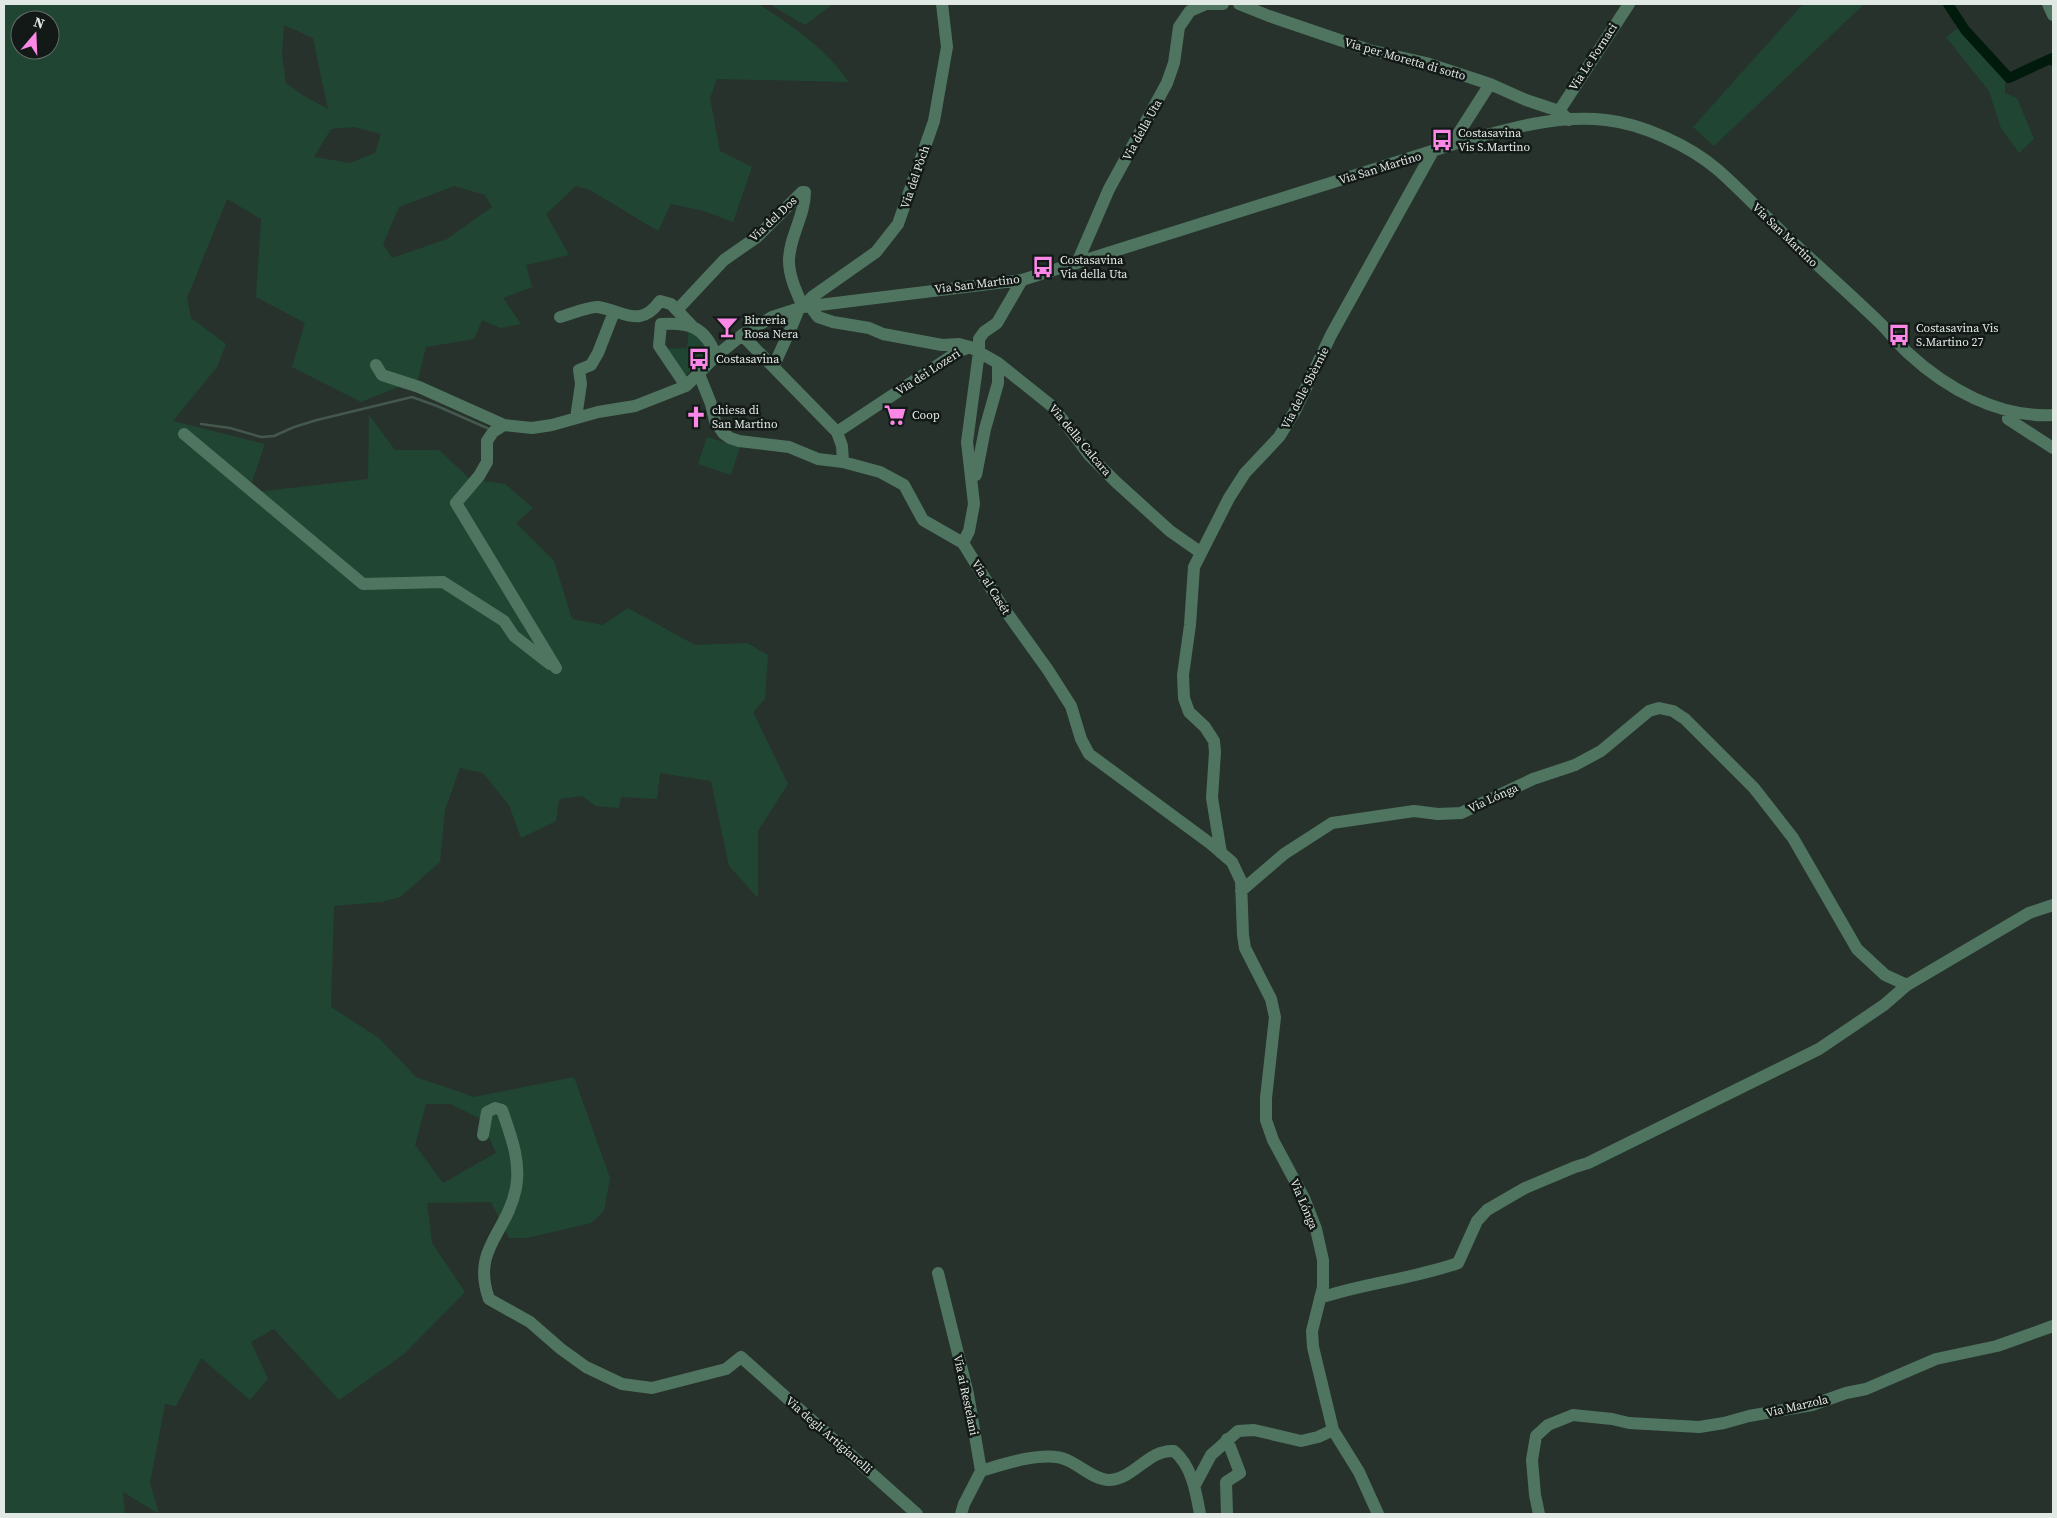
<svg xmlns="http://www.w3.org/2000/svg" width="2057" height="1518" viewBox="0 0 2057 1518" font-family="'Source Serif 4',serif">
  <style>
    .green { fill: #204633; fill-rule: evenodd }
    .lines { fill: none; stroke-linecap: round; stroke-linejoin: round }
    .stream { stroke: #44584d; stroke-width: 2.5 }
    .canal { stroke: #001a0c; stroke-width: 10 }
    .minor { stroke: #4f7560; stroke-width: 12 }
    .labels { text-anchor: middle; dominant-baseline: central; stroke-width: 5; stroke-linejoin: round; paint-order: stroke }
    .street-label { font-size: 12px; fill: #e1e9e4; stroke: #131916 }
    .poi-label { font-size: 12px; fill: #e1e9e4; stroke: #131916; text-anchor: start }
  </style>
  <rect width="100%" height="100%" fill="#27322c"/>
  <!-- green -->
  <path class="green" d="M4,4h754c34,21 68,45 91,78l-132,-3 -7,19 10,53 32,16 -19,55 -29,-11 -33,-7 -13,27 -68,-41 -14,-4 -30,28 23,41 -43,10 6,22 -29,11 18,26 -21,4 -18,-8 -8,19 -48,8 -8,32 -57,23 -69,-35 13,-44 -49,-26 5,-78 -34,-20 -40,99 4,20 35,26 -9,23 -44,54 92,23 -17,49 120,-14 1,-64 26,35h44l31,29 35,5 28,24 -17,15 38,38 18,58 31,6 25,-17 67,37 52,-2 21,12 -3,44 -12,13 35,72 -30,47v67l-29,-32 -18,-85 -51,-8 -3,26 -36,-2 -2,11 -23,-2 -14,-10 -23,3 -3,22 -35,17 -12,-33 -26,-32 -23,-5 -15,42 -5,52 -40,35 -18,5 -48,4 -3,101 48,31 37,39 58,20 100,-20 36,101 -6,33 -13,12 -64,15h-18l-18,-36 -64,1 5,40 33,49 -61,62 -65,46 -65,-71 -23,13 17,37 -18,21 -49,-42 -25,48 -11,-2 -15,79 9,31 -36,-22 2,22h-121zM20,20h30v30h-30zM284,25l29,13 15,71 -24,-13 -18,-13 -4,-29zM354,127l27,7 -6,19 -25,10 -36,-6 17,-28zM454,186l31,9 7,12 -45,32 -55,19 -9,-14 16,-37zM426,1104h25l30,15 15,34 -53,30 -28,-38z
    M769,4h64l-28,21z
    M1803,4h61l-150,142 -21,-19z
    M1961,26l44,48v19l12,5 17,41 -15,14 -18,-25 -12,-37 -43,-54z
    M689,327l25,23 -32,29 -19,-30 24,-1z
    M707,437l33,10 -9,28 -33,-11z"/>
  <g class="lines">
    <!-- stream -->
    <path class="stream" d="M201,424l29,4 31,9 13,-1 20,-9 23,-7 95,-23 25,9 50,22"/>
    <!-- canal -->
    <path class="canal" d="M1948,4l17,26 44,48 43,-20 1,3"/>
    <!-- minor -->
    <path class="minor" d="M1239,4l30,12 100,34 57,13 64,21 36,16 33,11 10,9
      M2048,4l5,11
      M1559,111l70,-107
      M1451,145l39,-61
      M1077,263l32,-74 58,-106 7,-20 5,-36 11,-16 16,-7h17
      M809,305l9,12 15,5 36,6 14,6 59,11 17,-1 11,3 28,16 55,44 36,48 27,27 54,49 30,21
      M678,309l46,-49 33,-23 45,-45h3c0,24 -16,45 -16,69 0,16 8,32 14,46l9,-10 64,-45 22,-28 36,-103 13,-74 -5,-43
      M560,317c9,-2 29,-11 38,-10 26,4 42,22 62,-6l11,3 21,22
      M742,335l95,97 5,14 1,16
      M376,365l6,10 37,12 85,38
      M774,366c8,-20 18,-38 25,-58
      M699,374l12,30 4,17 8,12 7,5 9,3 50,6 29,12 25,3 37,10 24,13 19,35 40,23 37,60 48,67 23,36 10,33 8,15 122,90 21,18 9,19 2,54 2,13 26,51 4,18 -9,81v22l7,20 31,58 12,31 7,31v27l-11,44 1,16 20,83 26,42 19,42
      M686,386l-27,-40 2,-22c29,-2 44,3 55,32
      M2009,411l-1,8 45,29
      M576,418l5,-34 -2,-14 12,-5 7,-12 16,-41
      M837,432l122,-81 11,-4
      M184,434l179,150 80,-2 61,39 10,15 36,28
      M976,475l9,-46 13,-46v-20
      M963,543l6,-12 5,-27 -7,-62 12,-90v-13l5,-7 13,-9 25,-43
      M556,668l-100,-165 23,-27 8,-14v-21l6,-9 11,-7 28,3 20,-3 46,-13 37,-6 51,-20 30,-30 26,-21 30,-18 31,-10 219,-27 429,-135c49,-14 103,-31 155,-25 37,4 84,26 112,50 24,21 45,44 68,66 31,29 63,57 94,87 10,10 18,21 28,30 39,36 91,65 145,62
      M1221,853l-9,-55 3,-46 -1,-11 -9,-14 -16,-15 -5,-14 -1,-23 7,-50 4,-58 35,-69 16,-25 34,-36 16,-26 36,-76 102,-184
      M1241,891l43,-37 48,-31 82,-12 24,3 23,-1 72,-34 42,-14 26,-14 48,-40 10,-3 14,3 12,8 69,69 39,50 64,111 28,26 22,10
      M483,1135l4,-23 8,-4 7,2c9,26 19,51 14,78 -9,46 -45,60 -27,111l41,23 31,27 25,18 36,17 30,4 74,-19 15,-12 176,157
      M938,1273l30,121 13,77 -17,33 -3,10
      M1320,1298c45,-15 93,-19 138,-35l19,-42 10,-11 38,-22 50,-21 13,-4 231,-114 65,-44 23,-20 122,-72 24,-8
      M981,1471c22,-7 65,-21 86,-11 14,6 26,19 41,20 26,0 40,-31 66,-29 18,15 22,41 26,63
      M1195,1485l16,-30 27,-24 16,-1 47,11 17,-4 15,-7
      M1227,1514l-1,-32 14,-9 -13,-34
      M1539,1514l-4,-19 -3,-35 4,-24 12,-11 25,-10 39,4 17,4 70,4 25,-4 25,-7 63,-11 34,-12 20,-4 70,-30 61,-13 56,-20"/>
  </g>
  <!-- icons -->
  <defs>
    <g id="bus-bare" transform="scale(1.725)"><path d="M-5-6H5V4H4V6H2V4H-2V6H-4V4H-5ZM-3.5-4V0h7V-4ZM-3.5 1.2v1.5H-2V1.2ZM2 1.2v1.5H3.5V1.2Z" fill="#fb87e6" stroke="#131916" stroke-width="2.5" paint-order="stroke"/></g>
    <g id="bar-bare" transform="scale(1.725)"><path d="M-6-5H6L.8 .8V4.5H3.5V6h-7V4.5H-.8V.8Z" fill="#fb87e6" stroke="#131916" stroke-width="2.5" paint-order="stroke"/></g>
    <g id="supermarket-bare" transform="scale(1.725)"><path d="M-6-5.5h2.5l.6 2H6L4.5 2H-2.5L-4.4-4H-6ZM-1.5 3.2a1.3 1.3 0 1 0 .1 0ZM3 3.2a1.3 1.3 0 1 0 .1 0Z" fill="#fb87e6" stroke="#131916" stroke-width="2.5" paint-order="stroke"/></g>
    <g id="church-bare" transform="scale(1.725)"><path d="M-1.2-6h2.4v3.5h3.3v2.4h-3.3V6h-2.4V-.1h-3.3v-2.4h3.3Z" fill="#fb87e6" stroke="#131916" stroke-width="2.5" paint-order="stroke"/></g>
  </defs>
  <g fill-rule="evenodd">
    <use href="#bus-bare" x="1442" y="140"/>
    <use href="#bus-bare" x="1043" y="267"/>
    <use href="#bar-bare" x="727" y="327"/>
    <use href="#bus-bare" x="1899" y="335"/>
    <use href="#bus-bare" x="699" y="359"/>
    <use href="#supermarket-bare" x="895" y="415"/>
    <use href="#church-bare" x="696" y="417"/>
  </g>
  <g class="labels">
    <!-- street labels -->
    <g class="street-label">
      <text transform="translate(1593 57) rotate(-57)">Via Le Fornaci</text>
      <text transform="translate(1405 59) rotate(16)">Via per Moretta di sotto</text>
      <text transform="translate(1142 130) rotate(-61)">Via della Uta</text>
      <text transform="translate(1380 168) rotate(-17)">Via San Martino</text>
      <text transform="translate(915 177) rotate(-71)">Via del Pòch</text>
      <text transform="translate(773 219) rotate(-43)">Via del Dos</text>
      <text transform="translate(1785 235) rotate(44)">Via San Martino</text>
      <text transform="translate(977 284) rotate(-7)">Via San Martino</text>
      <text transform="translate(928 372) rotate(-33)">Via dei Lozeri</text>
      <text transform="translate(1305 388) rotate(-63)">Via delle Sbèrnie</text>
      <text transform="translate(1080 440) rotate(50)">Via della Calcara</text>
      <text transform="translate(991 587) rotate(58)">Via al Casét</text>
      <text transform="translate(1493 798) rotate(-25)">Via Lónga</text>
      <text transform="translate(1304 1204) rotate(67)">Via Lónga</text>
      <text transform="translate(966 1395) rotate(78)">Via ai Restelani</text>
      <text transform="translate(1797 1406) rotate(-13)">Via Marzola</text>
      <text transform="translate(829 1435) rotate(41)">Via degli Artigianelli</text>
    </g>
    <!-- poi labels -->
    <g class="poi-label">
      <text x="1458" y="133">Costasavina<tspan x="1458" dy="14">Vis S.Martino</tspan></text>
      <text x="1060" y="260">Costasavina<tspan x="1060" dy="14">Via della Uta</tspan></text>
      <text x="744" y="320">Birreria<tspan x="744" dy="14">Rosa Nera</tspan></text>
      <text x="1916" y="328">Costasavina Vis<tspan x="1916" dy="14">S.Martino 27</tspan></text>
      <text x="716" y="359">Costasavina</text>
      <text x="712" y="410">chiesa di<tspan x="712" dy="14">San Martino</tspan></text>
      <text x="912" y="415">Coop</text>
    </g>
  </g>
  <!-- border -->
  <rect width="2057" height="1518" fill="none" stroke="#e1e9e4" stroke-width="10"/>
  <!-- north arrow -->
  <g transform="translate(35 35) rotate(19)"><circle r="24" fill="#131916" stroke="#656c68"/>
  <path d="M0-4L9 19L0 12L-9 19Z" fill="#fb87e6"/>
  <text y="-8" font-size="14" font-weight="bold" text-anchor="middle" fill="#e1e9e4">N</text>
  </g>
</svg>
